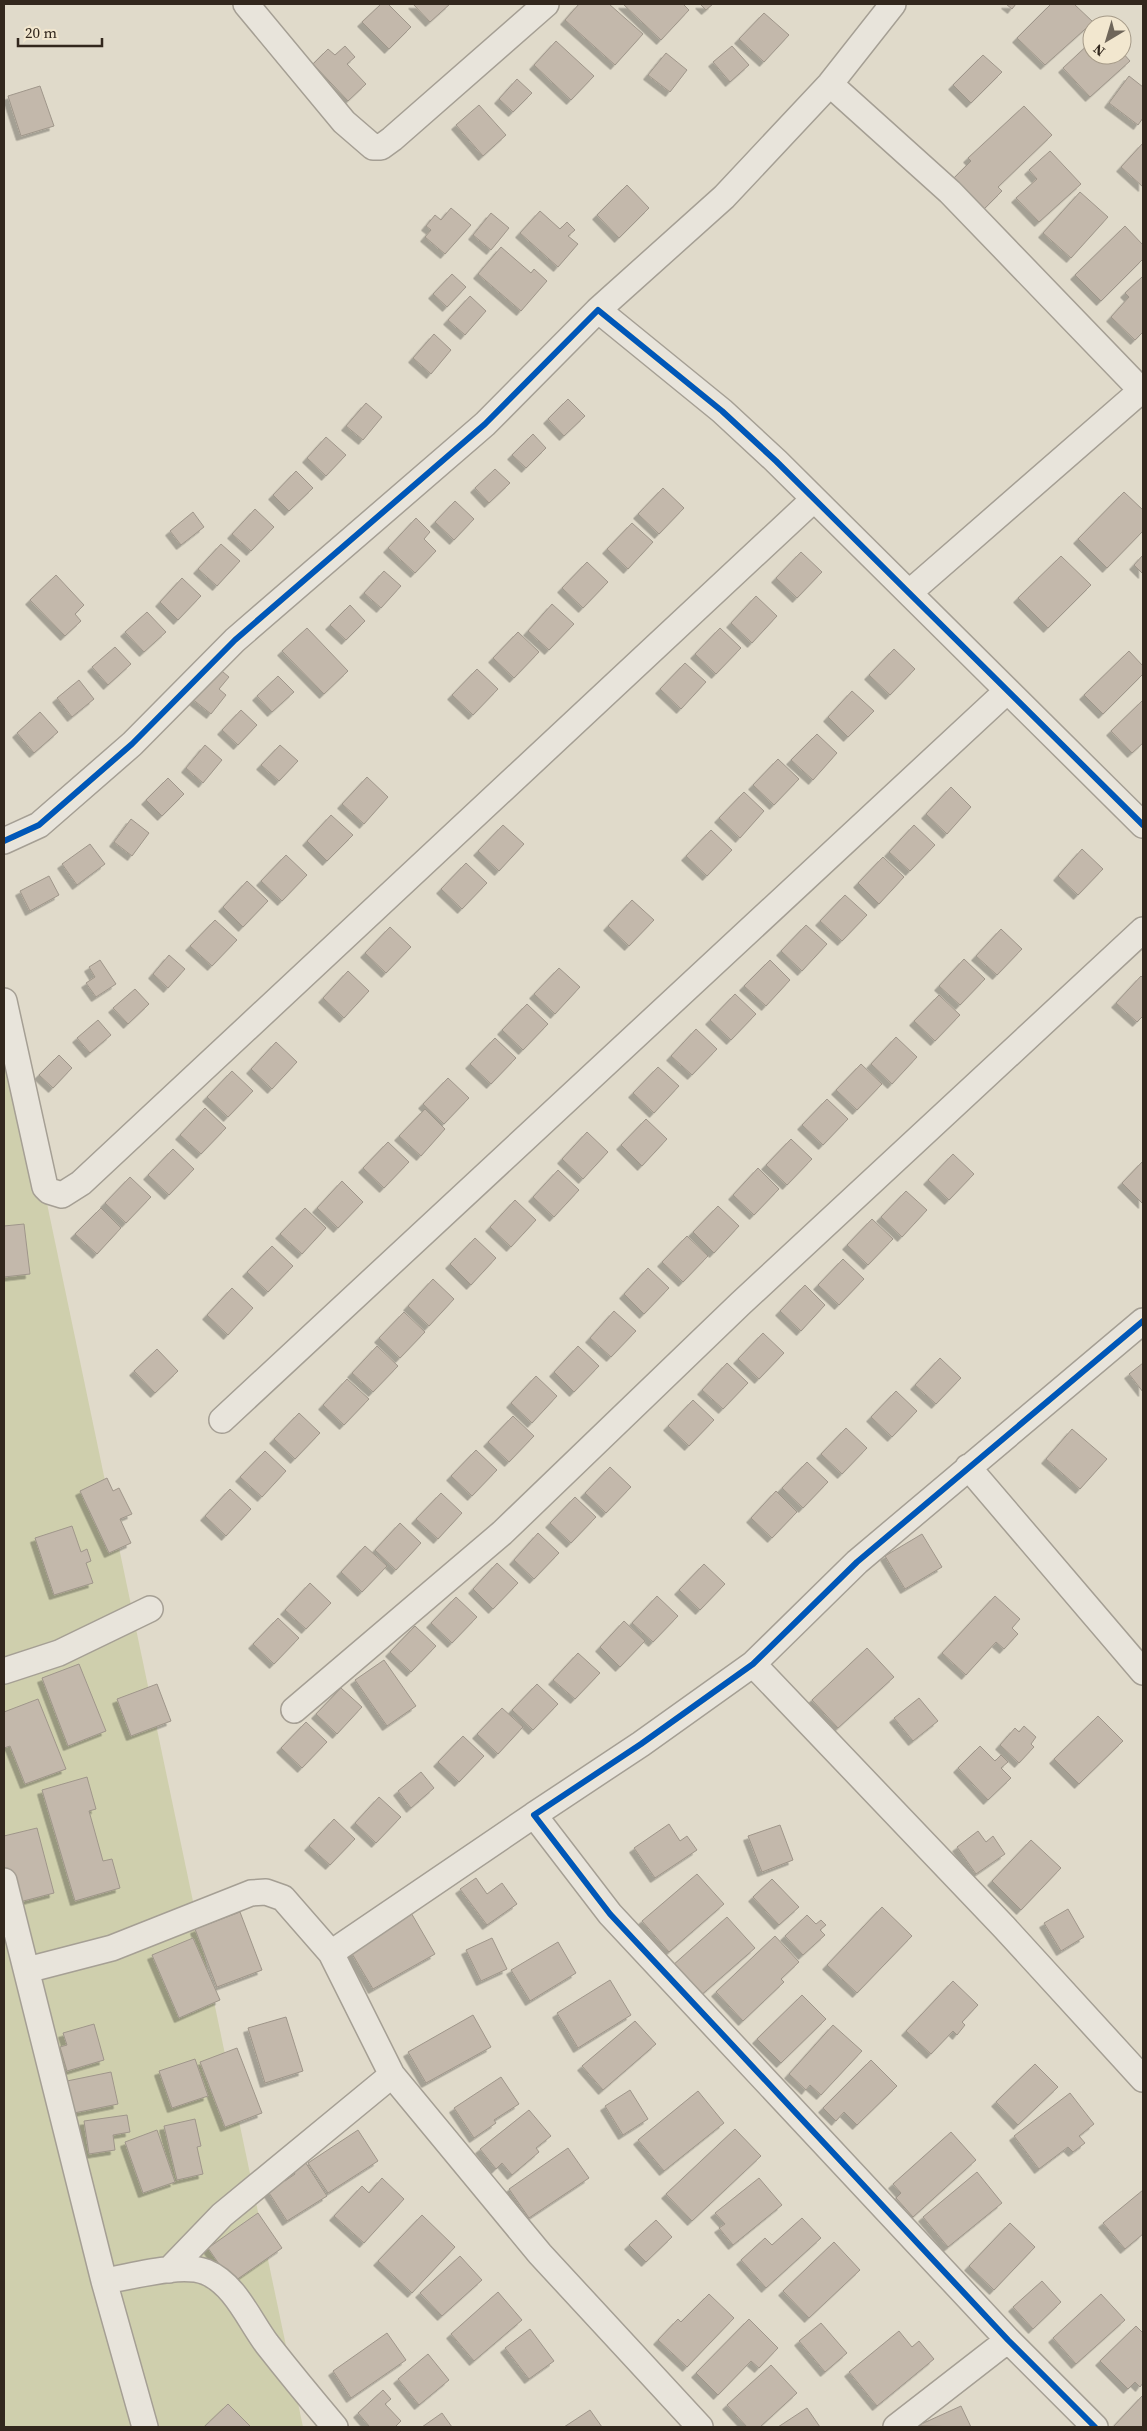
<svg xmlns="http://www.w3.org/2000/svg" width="1147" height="2431" viewBox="0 0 1147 2431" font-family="'Source Serif 4',serif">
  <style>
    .green { fill: #cfcfad }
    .building { fill: #c3b8ab; stroke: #9f968a; filter: url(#shadow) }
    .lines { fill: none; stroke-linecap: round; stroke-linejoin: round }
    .street-casing { stroke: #a59f94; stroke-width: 28 }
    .street { stroke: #e8e4db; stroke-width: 25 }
    .cycleway-casing { stroke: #f2e7cf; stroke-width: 9 }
    .cycleway { stroke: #0057b8; stroke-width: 6 }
  </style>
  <defs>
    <filter id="shadow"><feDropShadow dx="-4.5" dy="4.5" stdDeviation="0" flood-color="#0004"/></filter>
  </defs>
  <rect width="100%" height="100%" fill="#e0daca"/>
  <!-- green -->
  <path class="green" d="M4,998l299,1429h-299z"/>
  <!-- building -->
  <path class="building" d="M381,4h7l23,23 -22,22 -27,-27z
    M413,4h37l-20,18z
    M579,4h30l34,30 -28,31 -50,-45z
    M623,4h60l6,6 -28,30z
    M700,4h13l-7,6z
    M1006,4h10l-4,5z
    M1051,4h23l19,18 -48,43 -28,-27z
    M764,13l25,22 -25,27 -25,-23z
    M556,41l38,35 -23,24 -37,-35z
    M1092,41v14h30v-3l8,9 -40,36 -27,-29z
    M345,46l10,11 -8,7 19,20 -18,17 -35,-37 15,-15 7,6z
    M732,46l17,19 -19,17 -17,-20z
    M666,53l21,17 -17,22 -22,-17z
    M983,55l19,17 -31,31 -18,-18z
    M1129,76l14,11v31l-5,7 -29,-22z
    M517,79l15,14 -19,19 -14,-13z
    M40,86l14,40 -33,10 -13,-40z
    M479,105l27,30 -23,21 -27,-31z
    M1024,106l28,29 -54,52 4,4 -20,20 -30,-31 19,-19 -3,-3z
    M1143,143v44l-22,-20z
    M1050,151l31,33 -42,38 -23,-24 21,-19 -8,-9z
    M627,185l22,23 -30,30 -22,-23z
    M1080,192l28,25 -37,41 -28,-25z
    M451,208l20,17 -26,29 -20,-17 6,-7 -5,-4 9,-11 6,5z
    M540,211l20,18 7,-7 8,8 -7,6 10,8 -20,23 -38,-34z
    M491,213l18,15 -18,22 -18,-15z
    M1125,226l18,19v14l-42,42 -26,-26z
    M501,247l30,26 3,-4 13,12 -26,30 -43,-37z
    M452,274l14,13 -19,20 -14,-13z
    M1143,276v56l-8,8 -24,-23 18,-20 -4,-4z
    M470,296l16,15 -21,24 -17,-15z
    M434,334l17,16 -20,24 -18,-16z
    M568,399l17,17 -21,20 -16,-17z
    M366,403l16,14 -19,23 -17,-14z
    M533,434l13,14 -20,20 -14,-13z
    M326,437l20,18 -20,21 -19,-18z
    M495,469l15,14 -21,20 -14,-15z
    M296,471l17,17 -24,23 -16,-16z
    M663,488l21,20 -25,26 -21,-20z
    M1124,492l19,18v21l-36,37 -29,-29z
    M455,501l19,18 -20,21 -19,-18z
    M255,509l19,18 -23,24 -19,-17z
    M193,512l11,15 -23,18 -11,-14z
    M416,518l14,14 -6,7 12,12 -21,22 -27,-25z
    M632,523l21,19 -25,27 -21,-20z
    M221,544l19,17 -23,25 -19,-17z
    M801,552l21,20 -25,26 -21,-20z
    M1143,555v19l-9,-9z
    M1061,556l30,29 -43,43 -30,-30z
    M587,562l21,20 -25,26 -21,-20z
    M384,571l17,15 -20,22 -17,-15z
    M56,575l28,30 -9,9 6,7 -16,15 -35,-36z
    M182,578l19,18 -23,24 -18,-18z
    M756,596l21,20 -25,27 -21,-20z
    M552,604l22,20 -25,26 -21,-19z
    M350,605l15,16 -19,19 -16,-15z
    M147,612l19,20 -22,20 -19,-20z
    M307,628l41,43 -24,23 -42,-43z
    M720,628l21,20 -25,26 -21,-20z
    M518,632l21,20 -25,26 -21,-20z
    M115,647l16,17 -23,21 -16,-18z
    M894,649l21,20 -25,26 -21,-20z
    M1129,651l14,15v8l-40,40 -19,-19z
    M685,663l21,19 -25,27 -21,-20z
    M217,667l12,10 -10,12 7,6 -15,19 -20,-16z
    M477,669l21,20 -25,26 -21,-20z
    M278,676l16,16 -22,20 -15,-16z
    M79,680l15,19 -22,18 -15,-19z
    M852,691l22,20 -26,26 -20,-20z
    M1143,700v43l-11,10 -21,-22z
    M241,710l16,15 -19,20 -16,-15z
    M40,712l18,20 -24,21 -17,-20z
    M817,734l20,19 -24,27 -22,-20z
    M205,745l17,15 -19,23 -17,-15z
    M280,745l18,16 -19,20 -18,-16z
    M778,759l21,20 -25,26 -21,-20z
    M367,777l21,20 -24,27 -22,-20z
    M168,778l16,16 -22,22 -16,-16z
    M951,787l20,20 -24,27 -21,-20z
    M744,792l20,19 -24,27 -21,-20z
    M331,815l22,20 -26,26 -20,-20z
    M131,819l18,14 -17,23 -18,-14z
    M503,825l21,19 -25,27 -21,-20z
    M914,825l21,20 -25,26 -21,-19z
    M711,830l21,20 -25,26 -21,-20z
    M90,844l15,20 -28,21 -15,-21z
    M1082,849l21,20 -25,26 -20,-19z
    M286,855l21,20 -25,26 -21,-20z
    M883,857l21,20 -25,27 -21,-21z
    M466,863l21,20 -25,26 -21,-20z
    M49,876l10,19 -29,16 -10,-20z
    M247,881l21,20 -25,26 -20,-20z
    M845,895l22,20 -25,26 -22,-20z
    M632,900l22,20 -25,26 -21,-20z
    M215,920l22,20 -25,26 -22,-20z
    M806,925l21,19 -25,27 -21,-20z
    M390,927l21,20 -25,26 -21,-20z
    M1001,929l21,20 -25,26 -21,-19z
    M169,955l16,14 -17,19 -15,-14z
    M964,959l21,20 -25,26 -21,-19z
    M100,960l16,24 -20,13 -10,-14 9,-6 -6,-10z
    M770,960l20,20 -24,26 -22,-20z
    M559,968l21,19 -25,27 -21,-20z
    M348,971l21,20 -25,27 -21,-20z
    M1141,976l2,2v38l-6,6 -21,-19z
    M135,989l14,15 -21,20 -15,-16z
    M735,994l21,20 -25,26 -21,-20z
    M939,995l21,20 -25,26 -21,-20z
    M527,1004l21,20 -25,26 -21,-20z
    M98,1020l13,15 -21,18 -13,-15z
    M696,1029l21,20 -25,26 -21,-19z
    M896,1037l21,20 -25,27 -21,-20z
    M495,1038l21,20 -25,26 -21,-20z
    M276,1042l21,20 -25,27 -21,-20z
    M59,1055l13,13 -19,20 -14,-13z
    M861,1064l21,20 -25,26 -21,-20z
    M658,1067l21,19 -25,27 -21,-20z
    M232,1071l21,20 -25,26 -21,-20z
    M448,1078l21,20 -25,26 -21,-20z
    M827,1099l21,20 -25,26 -21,-20z
    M205,1108l21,20 -25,26 -21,-19z
    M425,1109l20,20 -24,27 -22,-20z
    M646,1119l21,20 -25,27 -21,-21z
    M587,1132l21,20 -25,27 -21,-20z
    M791,1139l21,20 -25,26 -21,-20z
    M388,1142l21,20 -25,26 -21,-20z
    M173,1149l21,20 -25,26 -21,-20z
    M953,1154l21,20 -25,26 -21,-20z
    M1143,1161v43l-21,-21z
    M758,1168l21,21 -25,26 -21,-20z
    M558,1170l21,20 -25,27 -21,-20z
    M130,1177l21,20 -25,26 -21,-20z
    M342,1181l21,21 -25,26 -21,-20z
    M906,1191l21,19 -25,27 -21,-20z
    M515,1200l21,20 -25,27 -21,-20z
    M718,1206l21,20 -25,27 -21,-21z
    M101,1208l20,20 -24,26 -22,-20z
    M305,1208l21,20 -24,26 -22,-20z
    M872,1219l21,20 -25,26 -21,-20z
    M24,1224l6,50 -26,3v-51z
    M687,1236l21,20 -25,26 -21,-20z
    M475,1238l21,20 -25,27 -21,-21z
    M272,1246l21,20 -25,26 -21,-20z
    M843,1259l21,20 -25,26 -21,-20z
    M648,1268l21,20 -25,26 -20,-20z
    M433,1279l21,20 -25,27 -21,-20z
    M805,1285l20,20 -24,26 -21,-20z
    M232,1288l21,20 -25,27 -21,-20z
    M614,1311l22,20 -25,26 -21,-19z
    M404,1312l21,20 -25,26 -21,-20z
    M763,1333l21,20 -25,26 -21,-20z
    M377,1346l21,20 -25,26 -21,-19z
    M578,1346l21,20 -25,26 -20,-20z
    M157,1349l21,22 -23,22 -21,-22z
    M940,1358l21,20 -25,26 -21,-19z
    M727,1363l21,20 -25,26 -21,-19z
    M1143,1363v29l-14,-18z
    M536,1376l21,20 -25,27 -21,-20z
    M347,1379l22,20 -25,26 -21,-20z
    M896,1391l21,20 -25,26 -21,-20z
    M693,1400l21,20 -25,26 -21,-20z
    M299,1413l21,20 -25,26 -21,-20z
    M513,1416l21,20 -25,26 -21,-20z
    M846,1428l21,20 -25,26 -21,-20z
    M1072,1429l35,30 -27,30 -34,-30z
    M476,1450l21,20 -25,26 -21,-20z
    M265,1451l21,20 -24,26 -22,-20z
    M807,1462l21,20 -25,26 -21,-20z
    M610,1467l21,20 -25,26 -21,-20z
    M107,1478l6,13 6,-3 13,26 -12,5 11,24 -22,10 -29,-62z
    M230,1489l21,20 -25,27 -21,-20z
    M776,1491l21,21 -25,26 -21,-20z
    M441,1493l21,20 -24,26 -22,-20z
    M575,1497l21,20 -25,26 -21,-20z
    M400,1523l21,20 -25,27 -21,-20z
    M72,1526l9,26 6,-3 4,12 -5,2 7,20 -39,12 -19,-57z
    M538,1533l21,20 -25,26 -20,-19z
    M922,1534l20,33 -37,22 -20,-33z
    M365,1546l22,20 -25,26 -21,-20z
    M497,1563l21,20 -25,26 -20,-20z
    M704,1564l21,20 -25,26 -21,-20z
    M310,1583l21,20 -25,26 -21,-19z
    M657,1596l21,20 -25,26 -21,-19z
    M995,1596l25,23 -8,9 6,6 -14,15 -8,-7 -30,33 -24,-22z
    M456,1597l21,20 -25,26 -21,-20z
    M278,1618l21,20 -25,26 -21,-20z
    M624,1621l21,20 -25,26 -20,-20z
    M415,1626l21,20 -25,26 -21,-20z
    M867,1648l27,29 -56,51 -26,-28z
    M578,1653l22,20 -25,26 -22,-19z
    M384,1660l32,46 -29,20 -32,-46z
    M79,1664l27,67 -38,15 -26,-68z
    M157,1684l14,37 -40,15 -14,-37z
    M537,1684l21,20 -25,26 -21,-20z
    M341,1688l21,19 -25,27 -21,-20z
    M919,1698l19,23 -25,20 -19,-23z
    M38,1699l28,70 -41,15 -15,-38 -6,2v-36z
    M502,1708l21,19 -25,27 -21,-20z
    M1098,1716l25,25 -44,43 -25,-25z
    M306,1722l21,20 -25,26 -21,-20z
    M1024,1726l12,11 -5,7 3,3 -15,16 -19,-18 15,-17 4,4z
    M463,1736l21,20 -25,26 -21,-20z
    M980,1746l15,15 6,-6 7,7 -7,6 10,10 -23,22 -30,-32z
    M421,1772l13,16 -23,20 -13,-17z
    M87,1777l9,32 -7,2 14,50 9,-2 8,29 -45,13 -33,-111z
    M379,1797l22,20 -25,26 -21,-20z
    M334,1819l21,20 -25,26 -21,-19z
    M669,1824l11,17 7,-5 10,14 -42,28 -21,-30z
    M780,1825l13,35 -31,12 -14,-36z
    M37,1828l17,65 -42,11 -8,-31v-37z
    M978,1831l8,11 7,-6 12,18 -29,20 -19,-27z
    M1031,1840l30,28 -40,42 -29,-29z
    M697,1874l27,30 -55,48 -27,-31z
    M476,1878l11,16 15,-11 15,21 -30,21 -27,-36z
    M772,1879l27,28 -20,18 -26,-28z
    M882,1907l30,29 -55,57 -30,-28z
    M1068,1909l16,28 -23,14 -17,-28z
    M410,1911l25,43 -62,35 -25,-42z
    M240,1912l22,58 -45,17 -22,-58z
    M807,1915l9,9 5,-4 5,5 -6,5 5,5 -22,20 -18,-19z
    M727,1917l28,31 -56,49 -27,-31z
    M775,1936l24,26 -18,17 3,3 -41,39 -27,-29z
    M193,1938l27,62 -41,18 -27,-63z
    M492,1938l15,31 -26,12 -15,-31z
    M558,1942l18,31 -46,28 -19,-31z
    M610,1980l21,35 -53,33 -21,-35z
    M953,1981l25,24 -16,17 3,3 -8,10 -4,-4 -22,23 -25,-23z
    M802,1995l24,24 -45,44 -24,-24z
    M473,2015l18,32 -65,36 -18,-31z
    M286,2017l17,54 -38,12 -17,-55z
    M635,2021l21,23 -53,46 -21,-24z
    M94,2024l10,36 -37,11 -7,-24 7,-2 -4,-12z
    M833,2025l29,26 -41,44 -11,-10 -4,5 -17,-16z
    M237,2048l25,65 -37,14 -25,-65z
    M195,2059l13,37 -36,12 -13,-37z
    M871,2060l26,26 -40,39 -13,-13 -8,9 -13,-13z
    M1035,2064l23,23 -40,38 -22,-23z
    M111,2072l7,32 -44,9 -7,-32z
    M501,2077l18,27 -25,16 2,3 -22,15 -20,-30z
    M630,2090l18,29 -25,16 -18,-29z
    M698,2091l26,32 -60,48 -26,-31z
    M1070,2093l24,31 -15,12 6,7 -12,9 -5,-5 -29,22 -25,-33z
    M529,2110l22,26 -15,12 3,4 -27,23 -10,-12 -6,6 -16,-20z
    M127,2115l3,17 -17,3 2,15 -26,4 -5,-33z
    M195,2119l6,27 -4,1 6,27 -26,6 -13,-54z
    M735,2129l26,27 -69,65 -26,-27z
    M157,2130l18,52 -32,11 -18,-51z
    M358,2130l20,31 -50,32 -20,-30z
    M951,2132l25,28 -63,57 -17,-19 5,-5 -8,-9z
    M568,2148l21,30 -60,40 -20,-29z
    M302,2157l25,39 -40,25 -23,-36 17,-10 4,6 10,-7 -5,-8z
    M977,2172l25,31 -54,44 -25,-30z
    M382,2178l22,21 -40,44 -30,-27 28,-30 7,7z
    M759,2178l23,27 -49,40 -14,-17 6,-4 -10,-11z
    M1143,2190v44l-18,15 -22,-26z
    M258,2213l24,35 -50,35 -24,-35z
    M422,2215l33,32 -43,46 -34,-32z
    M802,2218l19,20 -55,50 -25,-28 24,-22 7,7z
    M656,2220l16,17 -26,25 -17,-17z
    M1010,2223l25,24 -41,43 -25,-24z
    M834,2242l26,28 -51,48 -26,-27z
    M460,2256l22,24 -40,36 -22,-23z
    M1042,2281l19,21 -28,27 -20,-22z
    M498,2292l24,28 -48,41 -23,-27z
    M709,2294l25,24 -47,49 -29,-27 20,-21 3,3z
    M1101,2294l24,26 -49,44 -23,-26z
    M749,2319l29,29 -19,20 -8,-7 -33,34 -22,-22z
    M821,2323l26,30 -22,19 -26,-31z
    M1136,2326l7,7v50l-3,4 -5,-5 -7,7 -28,-28z
    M530,2329l24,32 -25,18 -24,-31z
    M899,2331l13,16 7,-6 15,18 -57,47 -28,-34z
    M387,2333l19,27 -55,38 -18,-27z
    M428,2354l21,26 -30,25 -21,-26z
    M771,2365l26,28 -37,34h-13l-20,-22z
    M383,2390l8,9 -6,5 16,17 -6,6h-27l1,-1 -11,-13z
    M1143,2395v32h-30z
    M228,2404l23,23h-47z
    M961,2406l10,21 -54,-1z
    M807,2408l13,19h-42z
    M590,2410l12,17h-38z
    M442,2413l10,14h-30z"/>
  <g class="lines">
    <!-- street casing -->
    <g class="street-casing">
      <path id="street" d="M246,4l98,118 29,25h8l11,-8 154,-135
        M830,84l120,108 193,200
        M598,310l126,-113 106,-113 63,-80
        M910,592l233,-203
        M4,841l35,-16 93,-81 103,-104 250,-216 113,-114 124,101 54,50 367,364
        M4,1001l41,186 4,4 13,4 19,-12 732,-683
        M222,1420l785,-729
        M968,1467l175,205
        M753,1664l251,263 139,152
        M4,1671l55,-18 91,-44
        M294,1710l208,-177 238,-229 403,-374
        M534,1815l-203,138 61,122 148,179 160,173
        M4,1881l100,400 41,146
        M27,1970l85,-22 139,-55 15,-1 17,6 48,55
        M169,2270l53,-55 170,-140
        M104,2281c27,-4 77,-19 102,-9 29,12 43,48 61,72 22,28 45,56 68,83
        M896,2427l112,-87
        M1095,2427l-87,-87 -398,-426 -76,-99 107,-71 112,-80 104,-102 286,-241"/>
    </g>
    <!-- street -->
    <use href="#street" class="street"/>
    <!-- cycleway casing -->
    <g class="cycleway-casing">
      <path id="cycleway" d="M4,841l35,-16 93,-81 103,-104 250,-216 113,-114 124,101 54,50 367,364
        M1095,2427l-87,-87 -398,-426 -76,-99 107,-71 112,-80 104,-102 286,-241"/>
    </g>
    <!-- cycleway -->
    <use href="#cycleway" class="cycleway"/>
  </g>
  <!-- border -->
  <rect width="1147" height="2431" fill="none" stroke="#32271d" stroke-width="10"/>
  <!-- north arrow -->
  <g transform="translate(1107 40) rotate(218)"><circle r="24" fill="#f2e7cf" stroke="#a59a88"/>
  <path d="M0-4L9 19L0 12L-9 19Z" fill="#6f665a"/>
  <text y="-8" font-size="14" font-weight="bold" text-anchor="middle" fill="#32271d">N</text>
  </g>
  <!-- scale -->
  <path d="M18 38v8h84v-8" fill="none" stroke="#32271d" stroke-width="2.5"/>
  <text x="25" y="38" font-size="15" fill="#32271d" stroke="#f2e7cf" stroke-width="4" paint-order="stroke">20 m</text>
</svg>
